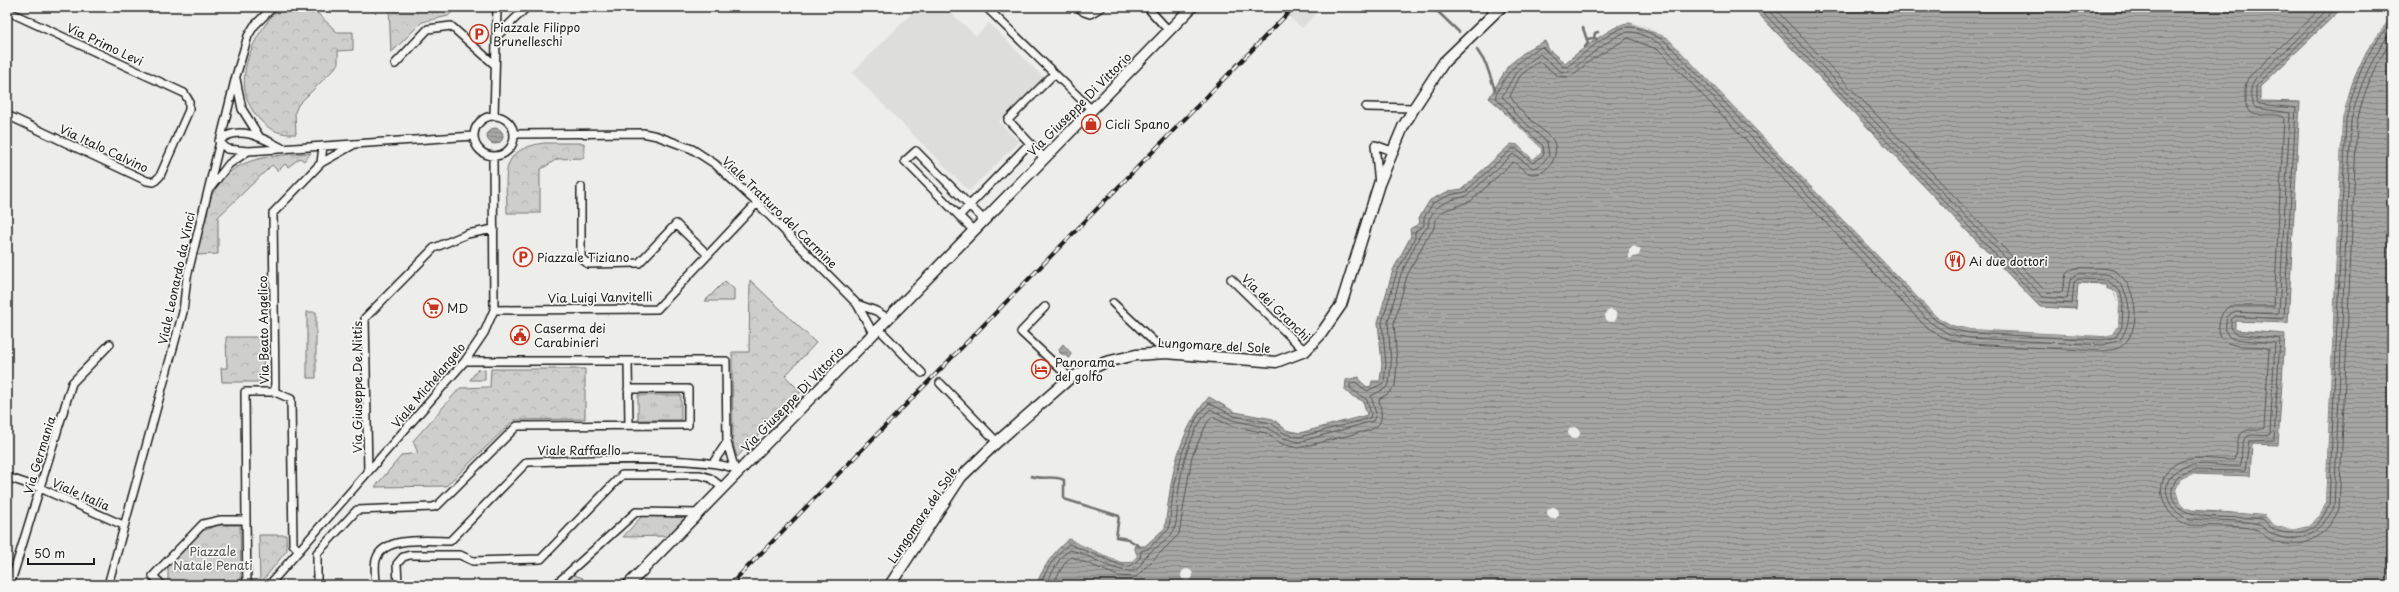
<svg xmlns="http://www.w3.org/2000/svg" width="2399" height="592" viewBox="0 0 2399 592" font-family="'Playpen Sans',sans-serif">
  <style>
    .built { fill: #ddddda }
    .grass { fill: url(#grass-tufts); stroke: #757574 }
    .park { fill: url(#park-crowns); stroke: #757574 }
    .water { fill: url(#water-rules); stroke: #6f6f6d }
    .pier { fill: #edede9 }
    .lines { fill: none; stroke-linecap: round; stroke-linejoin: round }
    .shore { stroke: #535352; stroke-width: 1 }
    .stream { stroke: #6f6f6d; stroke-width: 2.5 }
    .street-casing { stroke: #1c1c1c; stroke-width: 10 }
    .secondary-casing { stroke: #1c1c1c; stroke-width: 13 }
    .street { stroke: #f6f6f2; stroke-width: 7 }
    .secondary { stroke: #f6f6f2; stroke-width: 10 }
    .rail-casing { stroke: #1c1c1c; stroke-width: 4 }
    .rail { stroke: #f6f6f2; stroke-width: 2.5; stroke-dasharray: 8; stroke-linecap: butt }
    .labels { text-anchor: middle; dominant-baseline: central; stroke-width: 3.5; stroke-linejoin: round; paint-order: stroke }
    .poi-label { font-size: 12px; fill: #1c1c1c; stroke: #f6f6f2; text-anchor: start }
    .street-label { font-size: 12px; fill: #1c1c1c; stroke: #f6f6f2 }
    .park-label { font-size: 12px; fill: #515151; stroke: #f6f6f2 }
  </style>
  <defs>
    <pattern id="grass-tufts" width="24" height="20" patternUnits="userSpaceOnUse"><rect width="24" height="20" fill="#cececb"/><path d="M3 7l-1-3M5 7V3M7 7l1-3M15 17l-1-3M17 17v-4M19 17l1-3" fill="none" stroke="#b0b0ae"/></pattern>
    <pattern id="park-crowns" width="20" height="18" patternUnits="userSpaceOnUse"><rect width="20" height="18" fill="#cececb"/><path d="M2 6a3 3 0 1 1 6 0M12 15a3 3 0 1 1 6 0" fill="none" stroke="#b0b0ae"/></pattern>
    <pattern id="water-rules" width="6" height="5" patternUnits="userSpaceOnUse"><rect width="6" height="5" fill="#a6a6a3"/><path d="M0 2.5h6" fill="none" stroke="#868684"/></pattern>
  </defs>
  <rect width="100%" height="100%" fill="#edede9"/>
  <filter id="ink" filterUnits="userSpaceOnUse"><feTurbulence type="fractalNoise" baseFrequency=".025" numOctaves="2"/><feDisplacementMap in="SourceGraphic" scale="8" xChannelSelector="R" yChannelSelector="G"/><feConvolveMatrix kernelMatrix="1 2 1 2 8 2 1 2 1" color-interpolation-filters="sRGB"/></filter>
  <g filter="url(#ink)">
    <!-- built -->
    <path class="built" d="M918,7h33l-3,3 28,26 13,-13 55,55 -45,44 20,20 -50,49 -117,-118z
      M1282,7h41l-21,21 -22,-19z"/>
    <!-- grass -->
    <path class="grass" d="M725,281l9,8v12h-29z
      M307,312h9v66h-9z
      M478,369l7,1v10h-15z
      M638,395h43v25h-43z
      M574,575l9,3v7h-19z"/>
    <!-- park -->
    <path class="park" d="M280,7h31l26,25h16v18l-15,1v13l-4,5 -36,36 -3,7 1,22c-14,1 -26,-3 -36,-14 -33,-35 -8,-84 20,-113z
      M389,7h69l-10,9 -26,6 -31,31z
      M544,143h40v15l-27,1 -17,11v43h-33c0,-38 -10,-63 37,-70z
      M311,153l-7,8 -4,-3 -12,9 -3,-3 -7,7 -6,-6 -54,52v37l-22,1c5,-19 7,-42 15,-59 19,-41 61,-40 100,-43z
      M750,280l66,63 -31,33 16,16 -64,65 -4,-14 -1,-91h17z
      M226,337h37l1,45h-42l-1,-14h6z
      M491,369h94v50l-71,1 -68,66 -71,1 27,-32 16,-2 -5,-12 47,-53 30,-1z
      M642,516l47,1 -21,19 -45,1z
      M219,525h21l1,60h-70l-3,-3v-17l34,-34z
      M259,535h27l1,15 -27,34z"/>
    <!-- water -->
    <path class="water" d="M1752,7h591l-83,80v14l40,1 -12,221 -53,-2v9l50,4 -7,111 -26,-1 -2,32 -57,-2 -12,5 -5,11 4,13 11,7 73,5c24,23 47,17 61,-12l17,-384c9,-37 22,-74 50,-102v568h-1356c8,-19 17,-33 33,-46l52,23h10l6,-6 -3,-10h11l20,-18c6,-49 11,-93 44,-131l26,15 38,7 13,11 14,3 67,-18 -4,-14 -13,-6 -5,-5 1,-10 13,-3 1,4 7,6 4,-1 1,-5h8l2,-17 -4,-42 15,-52 18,-34 -1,-7 10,-6 -1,-5 11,-18 19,-9 13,-2 49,-45 7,1 15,14 8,-6v-5l-35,-31 -2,-6 -15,-13 19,-32 20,-17 17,-8 4,9 16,13c11,-9 52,-42 65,-40 12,1 26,9 37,14l269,279 16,9 18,4 133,7 10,-2c9,-14 7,-29 0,-44l-6,-1v-5l-29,-1 -2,26 -36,-2z
      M487 136a8 8 0 1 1 16 0a8 8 0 1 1-16 0Z
      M1063,344l8,9 -1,5 -10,-5 -1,-4z"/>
    <!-- pier -->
    <path class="pier" d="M2392,15l-26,36 -15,33 -9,35 -17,384 -6,13 -11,10 -17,4 -16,-5 -11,-10 -79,-7 -5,-5 -4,-13 5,-11 12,-5 1,2 -12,5 -4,10 3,11 11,6 73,5 11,10 15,5 16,-4 10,-9 6,-12 17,-384 9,-35 15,-33 21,-30z
      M1629,20l40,16 268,278 16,9 17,4 132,7 10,-2 4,-6 1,-23 -2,-9 -10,-4 2,-1 10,4 2,10 -1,23 -5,8 -10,2 -133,-7 -18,-4 -16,-9 -269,-279 -38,-15z
      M1487,97l54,51v5l-8,6 -15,-14 1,-2 14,13 6,-4v-3l-35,-30 -2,-7z
      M1633,246l8,3 -2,6 -10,4v-10z
      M1605 316a6 6 0 1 1 12 0a6 6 0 1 1-12 0Z
      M1568 433a6 6 0 1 1 12 0a6 6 0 1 1-12 0Z
      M1547 513a6 6 0 1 1 12 0a6 6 0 1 1-12 0Z
      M1076,540l46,20h8l5,-5 -3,-10 5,11 -6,6h-10l-48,-21z
      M1181 575a6 6 0 1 1 12 0a6 6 0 1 1-12 0Z"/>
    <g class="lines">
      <!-- shore -->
      <path class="shore" d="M2322,7l-72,69c-5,6 -5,11 -5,18 -1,34 25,14 39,24l-10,188h-44c-14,8 -16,34 1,38 12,4 27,0 38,5l-5,79c-5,3 -10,0 -16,2 -15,4 -9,20 -13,30 -17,1 -37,-5 -53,1 -33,12 -23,57 8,64 15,1 55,0 67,5 5,1 8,7 12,9 32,14 56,0 70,-30l18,-387c7,-31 17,-56 35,-82
        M2330,7l-75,73c-6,7 -6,22 1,28l34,5 -11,199 -2,2 -44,-2 -6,5c-2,9 -3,18 6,22l42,4 -5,91c-7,4 -16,-1 -22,2 -10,6 -4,22 -8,30 -17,1 -39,-5 -56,1 -28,9 -20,45 6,52 22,2 47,0 69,5 5,1 7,7 12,9 27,15 51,-2 63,-26l17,-386c9,-37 19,-60 41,-91
        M2337,7l-81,79v14l3,4 37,4 -12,209 -2,2 -47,-3 -4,4v9l4,5 45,5 -6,101 -25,1 -4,30 -52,-1 -15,6c-4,7 -7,12 -6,20 4,28 68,19 89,23 5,1 7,7 11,9 11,7 25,6 36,2 11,-3 16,-16 21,-25l17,-385c8,-35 20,-72 46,-97
        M1040,585c7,-17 15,-30 29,-41l51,21 11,1 9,-8 1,-7 7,-2 21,-20 4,-37 9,-39 15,-36 12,-14 25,13 37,7 14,11 15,3 70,-19 1,-4 -4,-14 -17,-12v-4l5,-2 12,9 17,-8 2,-19 -4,-42 15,-50 18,-34v-6l9,-7v-7l9,-15 17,-8 15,-3 47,-43h4l17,14 11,-9 -1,-8 -33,-31 -3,-6 -12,-11c7,-21 26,-42 47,-51l20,19 5,1c12,-9 46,-40 61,-40 11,-1 27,9 37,14l269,278 17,10 18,4 133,7 14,-3 6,-10 1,-25 -3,-11 -13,-11 -29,-1 -4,3 -2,22 -31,-2 -283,-295
        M1045,585l16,-28 9,-7c21,4 38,21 60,21 10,1 11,-9 16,-15 7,-8 22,-14 27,-24 5,-9 4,-26 5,-36 3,-28 12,-66 32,-87l22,11 36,8 15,10 16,4 74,-21 3,-7 -5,-18 15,-8 3,-4 2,-20 -3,-42 13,-48 19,-39 8,-8 1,-8 8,-12 14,-7 16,-4 46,-42 20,14 6,-2 10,-10 -2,-14 -33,-29 -3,-8 -9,-8 14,-25 24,-18 20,17 8,1c13,-8 46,-39 60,-40 10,-1 25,8 34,13l269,278 18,11 20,4 134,7 17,-5c14,-19 12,-51 -9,-64 -5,-3 -15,-2 -22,-2 -7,0 -14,-2 -19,6l-3,19 -24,-2 -278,-290
        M1052,585l14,-24 6,-4 46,19 18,1 43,-43 13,-78 15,-33 5,-6 20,9 34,7 16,11 16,4 72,-18c16,-6 11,-18 9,-31l10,-6 6,-7 2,-22 -3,-41 13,-47 19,-37 7,-9 3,-10 5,-8 30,-11 42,-39c7,3 11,11 19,12 17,1 29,-20 21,-34l-34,-31 -9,-13 10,-20 18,-15 20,15 12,1 21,-17 37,-22 31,12 269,279 19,10 21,5 135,7c6,-1 15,-1 20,-6 20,-17 14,-63 -10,-75 -7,-2 -15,-2 -22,-2 -10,0 -18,-2 -25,6l-4,18h-16l-273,-285"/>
      <!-- stream -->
      <path class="stream" d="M1433,7l26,25
        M1583,28l5,15 -3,4
        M1587,39l7,-1
        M1597,39l-3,-1 1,-5 3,-1
        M1477,50l9,14 9,26
        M1031,476c11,4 22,-1 33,4v19l55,17 -3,21 12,2 11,7"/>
      <!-- street casing -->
      <g class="street-casing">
        <path id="street" d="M986,7l106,103
          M1078,7l6,5 6,2 12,-7
          M1147,7l22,24
          M7,11l177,82 5,8v9l-29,66 -6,6 -7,-1 -140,-66
          M496,37l31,-30
          M395,64l33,-35 23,-3 44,39
          M236,79l6,30 17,27
          M1366,107l48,1
          M494,116l3,-109
          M474 136a20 20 0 1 1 40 0a20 20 0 1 1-40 0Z
          M514,134l129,-1 14,3 35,13 23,15 42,39 100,101 16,29
          M219,141l8,8 21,2 226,-15
          M219,141c19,-17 44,-3 63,7
          M1044,158l-36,-38 46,-46
          M321,163l2,-17
          M1379,184l-4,-39 17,6
          M211,187l18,-23 19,-13
          M581,187v71l7,6 51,-1 37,-39 32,31
          M959,216l71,-73
          M973,230l-68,-69 11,-10 67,68
          M1231,279l74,72
          M1113,303l53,50
          M857,304l19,7 12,7
          M1045,307l-24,25 49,46
          M494,310l163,-1 100,-106
          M878,328l44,45
          M465,361h261l1,81 -14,21
          M628,362l1,63
          M940,383l57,59
          M727,442l7,25
          M368,472l-3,-154 69,-70 33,-14 27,-5
          M7,477l33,11 83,37
          M246,520l1,65
          M299,551l-6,-7 -2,-145 -16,-7 -2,-179 48,-50 34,-19
          M10,585l62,-202 38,-39
          M108,585l75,-273 4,-35 49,-201 12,-40 6,-10 19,-19
          M162,585l-9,-9 50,-52 18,-4h25l-1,-128h30
          M269,585l196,-224 19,-28 10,-23 -1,-154
          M317,585v-32l40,-43 76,-3 5,-2 79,-79 171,-1v-36h-60
          M376,585c0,-7 -2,-18 0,-25 7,-25 54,-19 74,-19l77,-79c37,-1 191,-9 213,10
          M398,585l-1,-21 6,-7 7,-2h50l13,6 68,-2 81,-84h78l10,3 13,10
          M555,585l81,-73 63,1"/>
      </g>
      <!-- secondary casing -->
      <g class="secondary-casing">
        <path id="secondary" d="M628,585l564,-578
          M890,585l71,-108 36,-35 73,-64 36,-16 30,-7 30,-2 110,9 29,-11 16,-17 20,-29 38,-121 24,-57 11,-19 30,-46 57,-55"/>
      </g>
      <!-- street -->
      <use href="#street" class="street"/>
      <!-- secondary -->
      <use href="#secondary" class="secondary"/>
      <!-- rail casing -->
      <g class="rail-casing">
        <path id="rail" d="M730,585l564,-578"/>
      </g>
      <!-- rail -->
      <use href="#rail" class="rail"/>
    </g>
  </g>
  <!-- icons -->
  <defs>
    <g id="parking-ring" transform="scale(1)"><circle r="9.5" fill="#f6f6f2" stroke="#c8321e" stroke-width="1.5"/><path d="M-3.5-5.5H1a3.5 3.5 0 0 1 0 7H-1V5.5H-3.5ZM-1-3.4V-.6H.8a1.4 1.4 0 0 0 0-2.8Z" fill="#c8321e"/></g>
    <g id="shop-ring" transform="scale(1)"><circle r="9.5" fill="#f6f6f2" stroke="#c8321e" stroke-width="1.5"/><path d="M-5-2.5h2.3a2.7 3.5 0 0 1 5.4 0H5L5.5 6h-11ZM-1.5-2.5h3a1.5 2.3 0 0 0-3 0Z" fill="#c8321e"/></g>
    <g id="restaurant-ring" transform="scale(1)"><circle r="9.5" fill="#f6f6f2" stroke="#c8321e" stroke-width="1.5"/><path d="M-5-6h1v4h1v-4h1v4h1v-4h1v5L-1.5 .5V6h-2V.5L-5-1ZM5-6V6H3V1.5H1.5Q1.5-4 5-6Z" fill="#c8321e"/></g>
    <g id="supermarket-ring" transform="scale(1)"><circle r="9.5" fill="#f6f6f2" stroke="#c8321e" stroke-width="1.5"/><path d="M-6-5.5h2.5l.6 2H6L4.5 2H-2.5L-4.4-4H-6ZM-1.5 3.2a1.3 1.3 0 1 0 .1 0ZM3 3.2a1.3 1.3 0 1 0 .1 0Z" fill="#c8321e"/></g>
    <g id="civic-ring" transform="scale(1)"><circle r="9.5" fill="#f6f6f2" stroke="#c8321e" stroke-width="1.5"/><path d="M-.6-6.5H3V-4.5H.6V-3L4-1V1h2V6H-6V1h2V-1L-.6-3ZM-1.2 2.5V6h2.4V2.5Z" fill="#c8321e"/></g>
    <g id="hotel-ring" transform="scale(1)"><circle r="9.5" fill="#f6f6f2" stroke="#c8321e" stroke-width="1.5"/><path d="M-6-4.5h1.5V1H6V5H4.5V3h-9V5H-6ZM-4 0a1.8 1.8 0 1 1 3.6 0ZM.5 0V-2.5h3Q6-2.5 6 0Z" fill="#c8321e"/></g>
  </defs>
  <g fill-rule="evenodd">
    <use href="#parking-ring" x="479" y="34"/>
    <use href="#shop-ring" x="1091" y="124"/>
    <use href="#parking-ring" x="523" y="257"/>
    <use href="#restaurant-ring" x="1955" y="261"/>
    <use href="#supermarket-ring" x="433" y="308"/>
    <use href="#civic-ring" x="520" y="335"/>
    <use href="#hotel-ring" x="1041" y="369"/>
  </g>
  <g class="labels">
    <!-- poi labels -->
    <g class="poi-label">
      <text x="493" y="27">Piazzale Filippo<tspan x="493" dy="14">Brunelleschi</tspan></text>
      <text x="1105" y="124">Cicli Spano</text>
      <text x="537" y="257">Piazzale Tiziano</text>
      <text x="1969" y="261">Ai due dottori</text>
      <text x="447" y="308">MD</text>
      <text x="534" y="328">Caserma dei<tspan x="534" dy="14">Carabinieri</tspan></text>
      <text x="1055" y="362">Panorama<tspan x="1055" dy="14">del golfo</tspan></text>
    </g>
    <!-- street labels -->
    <g class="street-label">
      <text transform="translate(105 44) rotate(25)">Via Primo Levi</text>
      <text transform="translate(1079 104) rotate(-45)">Via Giuseppe Di Vittorio</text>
      <text transform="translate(104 148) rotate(25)">Via Italo Calvino</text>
      <text transform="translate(780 212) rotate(44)">Viale Tratturo del Carmine</text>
      <text transform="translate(176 278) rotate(-78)">Viale Leonardo da Vinci</text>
      <text transform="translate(600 297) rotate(-1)">Via Luigi Vanvitelli</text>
      <text transform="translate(1276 307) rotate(44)">Via dei Granchi</text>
      <text transform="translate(263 330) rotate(-91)">Via Beato Angelico</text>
      <text transform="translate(1214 345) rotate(3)">Lungomare del Sole</text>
      <text transform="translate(428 385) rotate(-50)">Viale Michelangelo</text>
      <text transform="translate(357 387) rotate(-90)">Via Giuseppe De Nittis</text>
      <text transform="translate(792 399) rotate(-46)">Via Giuseppe Di Vittorio</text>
      <text x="579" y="450">Viale Raffaello</text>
      <text transform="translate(39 455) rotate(-73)">Via Germania</text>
      <text transform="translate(81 494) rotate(24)">Viale Italia</text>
      <text transform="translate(922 515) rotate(-56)">Lungomare del Sole</text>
    </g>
    <!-- park labels -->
    <g class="park-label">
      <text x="213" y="551">Piazzale<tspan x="213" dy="14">Natale Penati</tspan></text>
    </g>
  </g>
  <!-- margin -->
  <rect width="2399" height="592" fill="none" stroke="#f6f6f2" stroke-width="24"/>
  <rect x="12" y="12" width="2375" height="568" fill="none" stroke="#1c1c1c" stroke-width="1.5" filter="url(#ink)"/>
  <!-- scale -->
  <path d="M28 558v6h66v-6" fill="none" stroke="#1c1c1c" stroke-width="2"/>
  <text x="34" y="558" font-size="12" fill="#1c1c1c" stroke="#f6f6f2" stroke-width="3" paint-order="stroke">50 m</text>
</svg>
